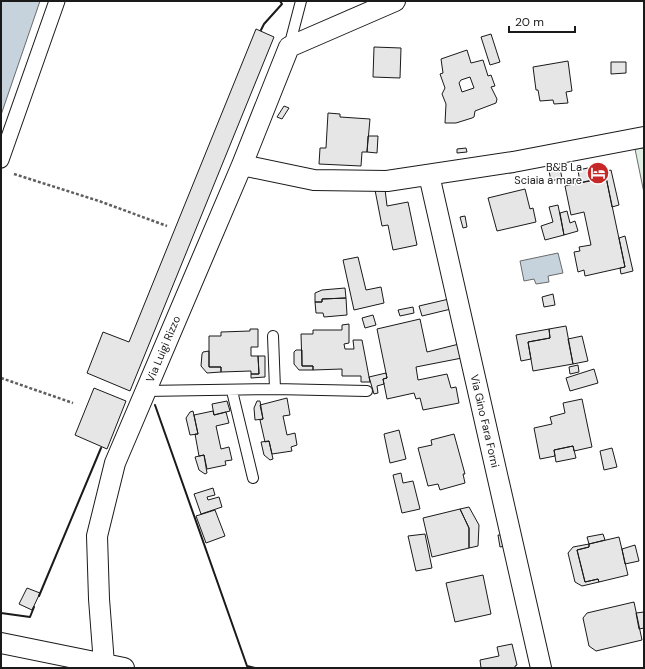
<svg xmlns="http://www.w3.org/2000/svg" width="645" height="669" viewBox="0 0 645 669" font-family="'DM Sans',sans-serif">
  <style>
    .green { fill: #e0efe3; stroke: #6a6a6a }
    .water { fill: #c6d2dc; stroke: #6a6a6a }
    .building { fill: #e6e6e6; stroke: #1a1a1a; fill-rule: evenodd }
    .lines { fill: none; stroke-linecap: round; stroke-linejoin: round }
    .service-casing { stroke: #1a1a1a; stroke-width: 12 }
    .pedestrian-casing { stroke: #1a1a1a; stroke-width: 17 }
    .minor-casing { stroke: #1a1a1a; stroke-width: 22 }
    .path { stroke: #5f5f5f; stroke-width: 2.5; stroke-dasharray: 3 2; stroke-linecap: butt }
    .service { stroke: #fff; stroke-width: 10 }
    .pedestrian { stroke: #fff; stroke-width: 15 }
    .minor { stroke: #fff; stroke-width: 20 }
    .wall { stroke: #1a1a1a; stroke-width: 2 }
    .labels { text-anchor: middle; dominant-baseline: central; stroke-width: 3; stroke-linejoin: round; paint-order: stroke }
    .poi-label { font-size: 11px; fill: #1a1a1a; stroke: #fff; text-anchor: end }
    .street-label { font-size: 11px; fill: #1a1a1a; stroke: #fff }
  </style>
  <rect width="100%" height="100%" fill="#fff"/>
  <!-- green -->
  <path class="green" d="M644,148v45l-9,-44z"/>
  <!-- water -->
  <path class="water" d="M1,1h39l-39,114z
    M558,253l5,20 -15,3 1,6 -13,2 -2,-5 -10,2 -4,-20z"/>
  <!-- building -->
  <path class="building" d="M256,29l18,8 -144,354 -43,-18 16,-41 26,10z
    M491,34l9,28 -10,3 -9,-28z
    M374,47l27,1 -1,30 -27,-1z
    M467,50l4,13 12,-3 5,16 3,-1 4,11 -4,1 6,12 -1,4 -21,8 -1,6 -2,1 -16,5h-11l1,-19 -4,-10 3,-6 -5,-14 3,-1 -2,-14zM470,77l4,11 -12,4 -3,-9 2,-3z
    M568,61l4,30 -6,1 2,11 -14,1 -1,-4 -13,1 -2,-11h-2l-3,-23z
    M611,62h15v11l-15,1z
    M284,106l5,2 -7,11 -5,-2z
    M328,113l12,1v3l30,2 -3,33h-5l-1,14 -42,-2 1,-16h6z
    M368,136h10l-1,17 -10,-1z
    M466,148l1,4 -10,1v-4z
    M559,164l3,14 -11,3 -3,-15z
    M588,168l2,13 -10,2 -2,-13z
    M611,170l8,35 -7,2 -6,-30 -5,2 -2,-6z
    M606,177l19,90 -40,9 -1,-6 -6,2 -4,-20 6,-1 -1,-4 12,-2 -7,-33 -13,3 -6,-29z
    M385,189l2,17 21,-4 9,43 -24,5 -5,-25 -6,1 -7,-36z
    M525,189l5,20 3,-1 3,14 -39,9 -9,-33z
    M558,205l6,30 -19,5 -4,-14 12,-4 -4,-15z
    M567,211l3,12 5,-2 3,10 -14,4 -4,-22z
    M465,216l2,11 -4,1 -3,-11z
    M625,236l8,35 -12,3 -1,-6 5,-1 -6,-29z
    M358,257l8,33 15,-3 3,16 -30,7 -11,-50z
    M345,288l1,10 -24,1v3h-7v-9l7,-3z
    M553,294l2,11 -11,2 -2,-10z
    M346,298l1,17 -23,2 -1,-4h-7l-1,-11h7v-3z
    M449,299l2,10 -29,7 -3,-10z
    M413,307l1,6 -14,3 -2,-6z
    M373,315l3,10 -11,3 -3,-10z
    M420,319l7,33 32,-8 3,14 -46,9 2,13 29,-6 4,14 5,-1 3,16 -36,7 -3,-12 -4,1 -2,-6 -27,6 -4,-20 4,-1 -10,-49z
    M349,324v19l-5,1 1,5h9l-1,-9h9l8,42h-9v-6h-19v-7l-29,1v-4h-11l-1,-32h12v-4h29v-5z
    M566,326l7,38 -40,7 -5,-29 22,-4 -1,-9z
    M250,329h8v18h-7v9h7l1,18h-8v-3l-30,1v-5h-12v-31h12v-4l29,-1z
    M549,329l1,9 -22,4 3,17 -10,2 -5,-26z
    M582,336l6,25 -15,3 -5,-25z
    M296,350h6v16h11v4h-14l-5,-6v-12z
    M209,351v16h12v5l-14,1 -6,-7 1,-12 1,-2z
    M258,356h7v21l-14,1v-4h8z
    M578,365l1,7 -9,2 -1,-7z
    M594,369l4,14 -28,8 -4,-13z
    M386,373l1,5 -4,1 1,5 -7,2 1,7 -4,1 -5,-17z
    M94,388l32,13 -19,48 -32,-14z
    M287,398l3,17 -7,1 4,19 8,-2 2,12 -6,2 1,4 -20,3 -3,-13 -4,1 -5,-22 3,-1 -3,-14z
    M582,399l10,48 -18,4 -1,-5 -19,4 1,6 -15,3 -6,-31 18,-4 -2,-7 15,-4 -2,-10z
    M227,401l3,10 -16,4 -2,-11z
    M257,401h3l3,18 -8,1 -1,-12z
    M193,411l5,23 -8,1 -4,-17 4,-6z
    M213,411l1,4 12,-3 3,11 -13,3 5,23 8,-2 3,13 -7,1 1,4 -19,4 -3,-14 -5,1 -4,-22h3l-4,-19z
    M399,430l7,29 -16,4 -6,-29z
    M454,434l11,40h-2l2,9 -25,7 -2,-6 -10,2 -10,-38 14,-3 -1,-5z
    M269,441l4,18 -3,1 -6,-5 -3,-13z
    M573,446l3,12 -20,4 -2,-12z
    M612,448l5,19 -13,3 -4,-19z
    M204,455l3,18 -2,1 -6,-4 -4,-13z
    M401,473l2,10 10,-2 7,28 -18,4 -9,-38z
    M213,488l2,7 -8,2 1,3 11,-3 3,10 -21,7 -7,-20z
    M469,507l10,18 -1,21 -9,2v-20l-9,-19z
    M460,509l9,19v20l-37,9 -9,-39z
    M215,510l10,26 -19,7 -10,-27z
    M425,534l7,34 -16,3 -8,-35z
    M603,534l2,6 -16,4 -2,-7z
    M498,535h5l2,11 -5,1z
    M619,537l9,38 -29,7 -1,-3 -13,3 -8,-32 12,-3v-3z
    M589,544v3l-12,3 8,32 13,-3 1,3 -17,4 -7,-4 -7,-29 5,-6z
    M635,545l4,16 -14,3 -3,-15z
    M483,575l8,39 -36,8 -9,-39z
    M27,588l13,5 -8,17 -13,-6z
    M634,602l8,38 -46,11 -7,-5 -6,-28 4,-5z
    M644,612v16l-5,1 -3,-16z
    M512,644l5,21 -2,1v2h-34l-1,-8 19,-4 -2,-9z"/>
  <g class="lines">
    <!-- service casing -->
    <g class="service-casing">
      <path id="service" d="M289,47l12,-46
        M273,336l2,53
        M145,391l130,-2 92,2
        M232,391l21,87"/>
    </g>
    <!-- pedestrian casing -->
    <g class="pedestrian-casing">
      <path id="pedestrian" d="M1,160l56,-159"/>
    </g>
    <!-- minor casing -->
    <g class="minor-casing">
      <path id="minor" d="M242,165l72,15 73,1 126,-19 131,-25
        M429,175l112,493
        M1,643l123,25
        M104,664l-5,-65 -2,-63 18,-73 127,-298 47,-118 106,-46"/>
    </g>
    <!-- path -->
    <path class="path" d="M14,174l85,27 68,25
      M1,378l72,25"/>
    <!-- service -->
    <use href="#service" class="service"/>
    <!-- pedestrian -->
    <use href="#pedestrian" class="pedestrian"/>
    <!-- minor -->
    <use href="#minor" class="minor"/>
    <!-- wall -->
    <path class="wall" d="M261,30l3,-6 18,-20 -2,-3
      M155,405l92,261 8,2
      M39,596l62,-148
      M1,613l29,4 4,-10"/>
  </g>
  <!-- icons -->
  <defs>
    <g id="hotel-disc" transform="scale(1.15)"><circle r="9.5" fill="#c62828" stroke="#fff"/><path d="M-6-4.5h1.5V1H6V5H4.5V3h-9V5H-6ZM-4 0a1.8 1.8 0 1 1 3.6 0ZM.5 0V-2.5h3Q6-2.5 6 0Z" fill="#fff"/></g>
  </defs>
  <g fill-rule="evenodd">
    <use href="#hotel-disc" x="598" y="173"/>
  </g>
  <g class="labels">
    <!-- poi labels -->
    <g class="poi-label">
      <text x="582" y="167">B&amp;B La<tspan x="582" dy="13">Sciaia a mare</tspan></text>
    </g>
    <!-- street labels -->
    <g class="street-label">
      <text transform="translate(163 349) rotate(-67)">Via Luigi Rizzo</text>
      <text transform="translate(485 421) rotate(77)">Via Gino Fara Forni</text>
    </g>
  </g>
  <!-- border -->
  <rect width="645" height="669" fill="none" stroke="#1a1a1a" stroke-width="4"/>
  <!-- scale -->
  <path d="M509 26v6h66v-6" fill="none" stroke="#1a1a1a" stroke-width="2"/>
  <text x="515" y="26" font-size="12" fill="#1a1a1a" stroke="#ffffff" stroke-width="3" paint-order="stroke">20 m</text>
</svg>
